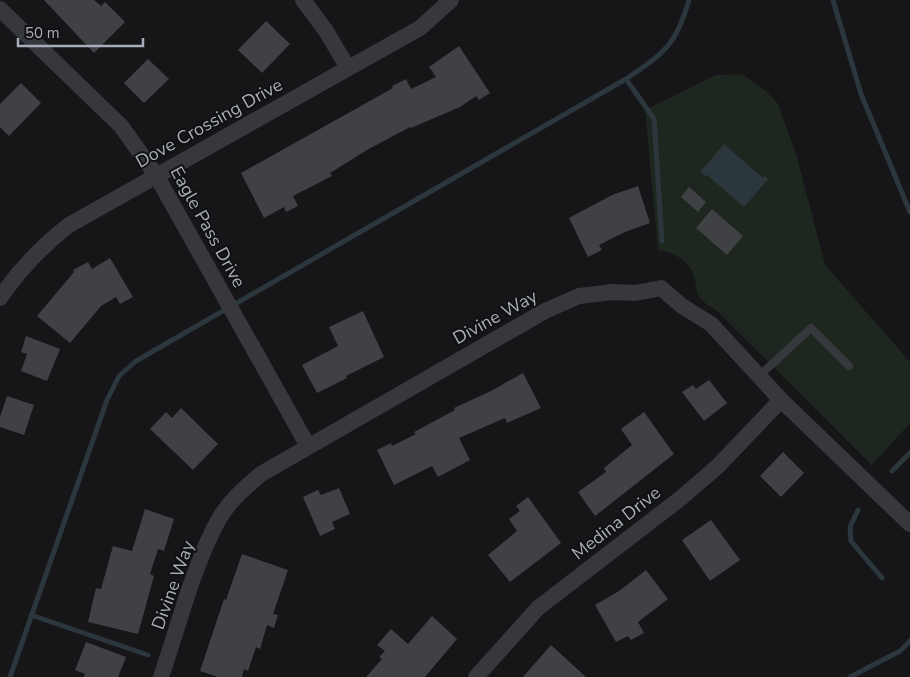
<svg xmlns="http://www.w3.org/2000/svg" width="910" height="677" viewBox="0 0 910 677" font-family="'Nunito Sans',sans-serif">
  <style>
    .green { fill: #1e271f }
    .water { fill: #2b363d }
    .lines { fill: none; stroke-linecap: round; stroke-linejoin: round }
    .stream { stroke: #2b363d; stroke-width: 5 }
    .building { fill: #404145 }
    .service { stroke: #37383e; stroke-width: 8 }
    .minor { stroke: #37383e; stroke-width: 16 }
    .labels { text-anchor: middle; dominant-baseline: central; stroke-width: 4; stroke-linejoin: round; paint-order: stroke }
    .street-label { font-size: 18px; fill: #a8aeb9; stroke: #111113 }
  </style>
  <rect width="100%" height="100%" fill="#161618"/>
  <!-- green -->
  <path class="green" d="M742,74l24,17 12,13 19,53 28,108 85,97v61l-38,42 -156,-155c-5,-3 -12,-7 -16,-12 -4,-5 -4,-12 -5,-18 -4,-19 -20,-27 -37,-30l-13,-140 71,-35z"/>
  <!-- water -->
  <path class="water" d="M724,144l39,34 2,-2 3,3 -24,28 -37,-32 -2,1 -5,-4z"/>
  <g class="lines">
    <!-- stream -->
    <path class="stream" d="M833,0l28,94 49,118
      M626,79l28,40 8,122
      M892,471l18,-18
      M858,510l-8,17 1,14 31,37
      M31,615l117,40
      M10,677l97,-277 12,-24 17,-15 490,-282c39,-27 49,-32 63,-79
      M850,677l50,-26 10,-10"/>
  </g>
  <!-- building -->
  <path class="building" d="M44,0h50l7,6 4,-4 20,20 -31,31z
    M266,21l24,23 -28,29 -24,-23z
    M459,46l31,47 -11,7 -3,-4 -16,11 -49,21 -1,-1 -43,23 -37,23 2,3 -39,20 5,10 -12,6 -2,-5 -20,11 -23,-45 152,-85 -1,-2 14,-7 5,10 25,-12 -7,-10z
    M148,59l21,20 -25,24 -20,-20z
    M21,83l20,20 -32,33 -9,-9v-23z
    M638,186l12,37 -25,9 -26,13 3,5 -14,7 -19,-39 43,-23z
    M689,187l17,15 -8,10 -17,-15z
    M712,209l31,27 -16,19 -31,-27z
    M110,258l23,39 -13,7 -4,-7 -15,9 -31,37 -33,-27 37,-44 -1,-2 15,-8 4,7z
    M363,311l21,46 -38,19 1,2 -30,15 -15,-28 36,-19 -9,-19z
    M26,336l34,13 -13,32 -26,-10 6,-17 -6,-2z
    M523,373l18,35 -34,15 -2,-5 -46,20 11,22 -32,17 -6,-11 -38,19 -17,-35 14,-7 1,3 24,-12 -2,-2 41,-22 -1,-2 37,-17z
    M709,380l18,23 -23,18 -22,-29 11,-7 3,4z
    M7,396l27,9 -10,30 -24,-8v-10z
    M181,408l37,36 -25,26 -43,-41 16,-17 6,6z
    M644,412l30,42 -79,62 -17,-24 28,-20 -2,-4 28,-23 -11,-16z
    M783,452l21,21 -23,24 -21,-21z
    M339,488l11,26 -18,8 3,7 -15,7 -17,-39 15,-7 3,5z
    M528,497l33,46 -51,39 -22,-27 29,-24 -8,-12 11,-8 -4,-5z
    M145,509l29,10 -10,32 -6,-2 -8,25 4,2 -16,58 -50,-12 8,-34 5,1 12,-43 19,5z
    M711,520l29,40 -30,21 -28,-41z
    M242,554l46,16 -15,44 5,1 -4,13 -7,-3 -7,24 -4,-2 -8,24 -4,-2 -2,8h-24l-18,-6 24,-72 2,1z
    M646,570l22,29 -30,23 6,11 -13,7 -3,-4 -12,6 -21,-37 24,-14z
    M432,616l25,23 -32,38h-59l16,-18 -3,-2 6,-6 -8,-6 14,-16 17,15z
    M86,642l40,15 -8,20h-34l1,-3 -10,-4z
    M551,645l35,32h-63z"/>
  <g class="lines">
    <!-- service -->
    <path class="service" d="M759,376l52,-48 38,38"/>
    <!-- minor -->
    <path class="minor" d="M303,0l23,31 22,37
      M0,9l121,117 35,49 152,271
      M0,298c19,-28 42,-52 69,-73l351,-197 31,-28
      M161,677c17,-49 33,-114 58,-158 10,-18 27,-32 42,-45l284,-163 34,-15 34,-4 23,1 25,-5 21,18 29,18 70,76 129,124
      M476,677l62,-69 143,-110 36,-31 64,-67"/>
  </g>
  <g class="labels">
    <!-- street labels -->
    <g class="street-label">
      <text transform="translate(209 123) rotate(-29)">Dove Crossing Drive</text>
      <text transform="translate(208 227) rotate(61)">Eagle Pass Drive</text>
      <text transform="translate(495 317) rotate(-29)">Divine Way</text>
      <text transform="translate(616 523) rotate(-38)">Medina Drive</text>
      <text transform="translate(173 585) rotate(-70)">Divine Way</text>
    </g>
  </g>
  <!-- scale -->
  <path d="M18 38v8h125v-8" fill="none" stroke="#a8aeb9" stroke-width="2.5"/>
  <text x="25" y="38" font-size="15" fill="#a8aeb9" stroke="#111113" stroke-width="4" paint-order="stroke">50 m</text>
</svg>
